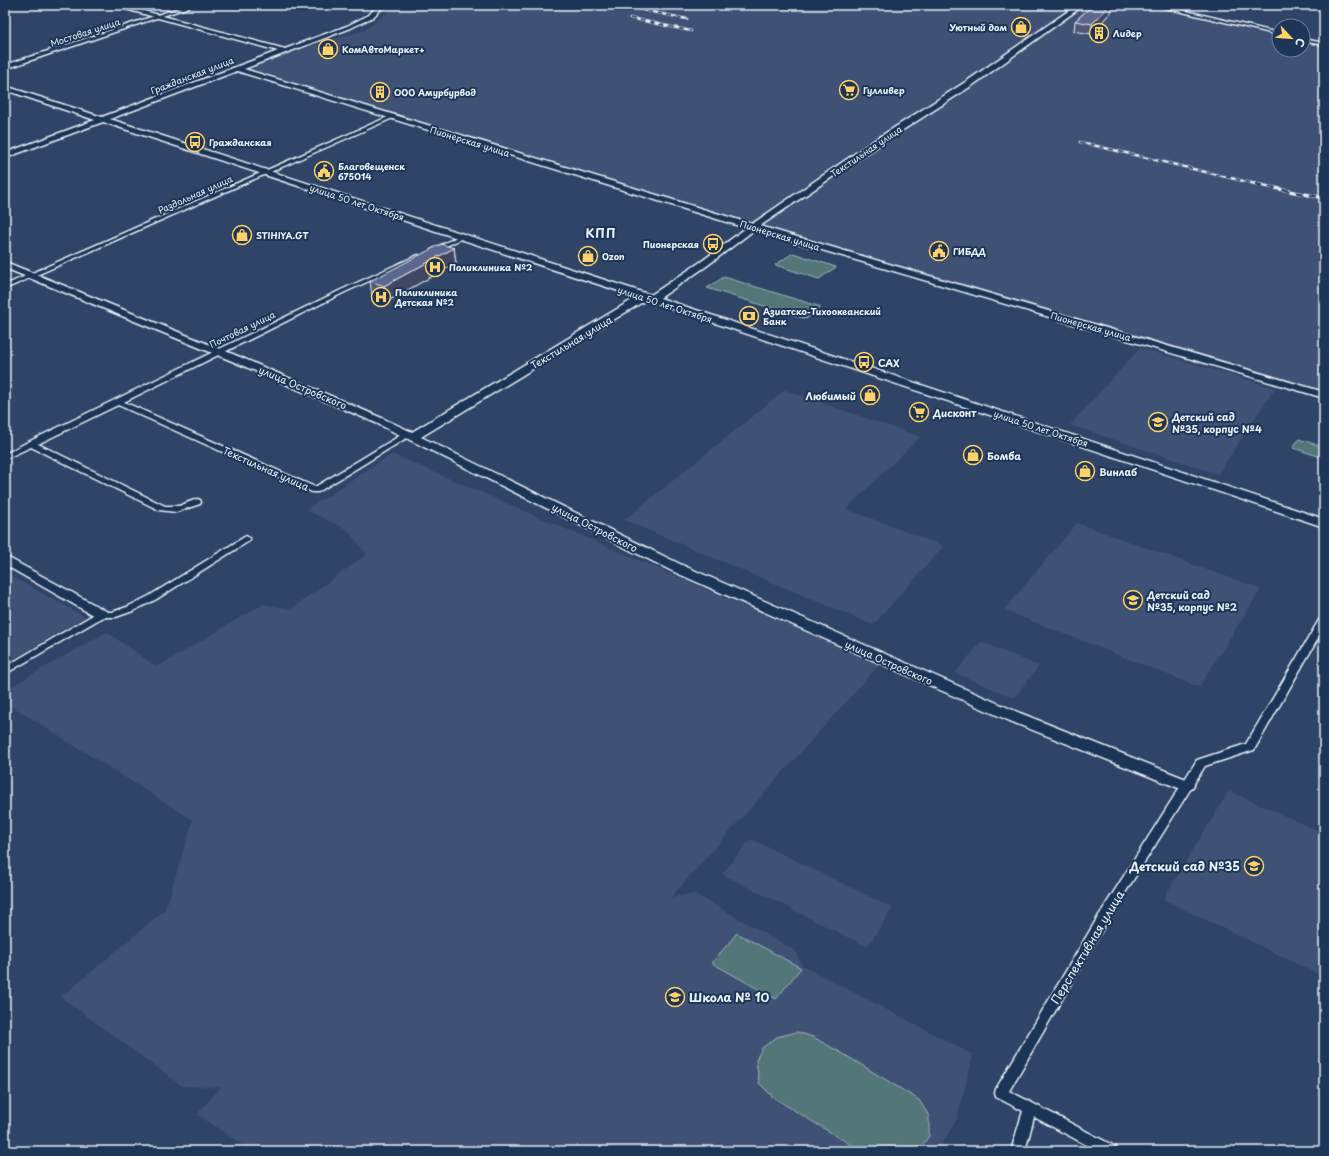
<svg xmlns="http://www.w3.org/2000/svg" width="1329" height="1156" viewBox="0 0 1329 1156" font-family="'Playpen Sans',sans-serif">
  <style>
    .built { fill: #415176 }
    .green { fill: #527678; stroke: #9db4b8 }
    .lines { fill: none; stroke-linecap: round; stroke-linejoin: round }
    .street-casing { stroke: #e8f1f8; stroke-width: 3 }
    .secondary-casing { stroke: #e8f1f8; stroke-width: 3 }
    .primary-casing { stroke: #e8f1f8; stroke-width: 3 }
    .street { fill: #1d3557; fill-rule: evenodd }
    .secondary { fill: #1d3557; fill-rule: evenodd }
    .primary { fill: #6a7074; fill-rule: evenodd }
    .rail-far1-casing { stroke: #e8f1f8; stroke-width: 2.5 }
    .rail-casing { stroke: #e8f1f8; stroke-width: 3.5 }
    .rail-far1 { stroke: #1d3557; stroke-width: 1.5; stroke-dasharray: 5; stroke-linecap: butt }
    .rail { stroke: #1d3557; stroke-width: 2.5; stroke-dasharray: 7; stroke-linecap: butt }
    .wall { fill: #50587a; stroke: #e8f1f8 }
    .shaded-wall { fill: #414763; stroke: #e8f1f8 }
    .building { fill: #5d668e; stroke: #e8f1f8 }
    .labels { text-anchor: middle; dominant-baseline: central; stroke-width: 4; stroke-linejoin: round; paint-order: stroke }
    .far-poi-label { font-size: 9px; font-weight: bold; fill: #e8f1f8; stroke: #1d3557; text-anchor: start }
    .far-street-label { font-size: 9px; fill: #e8f1f8; stroke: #1d3557 }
    .street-label { font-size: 10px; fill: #e8f1f8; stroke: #1d3557 }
    .poi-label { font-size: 10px; font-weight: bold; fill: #e8f1f8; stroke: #1d3557; text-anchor: start }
    .far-district-label { font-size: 12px; font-weight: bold; letter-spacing: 1px; fill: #e8f1f8; stroke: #1d3557 }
    .near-poi-label { font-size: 12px; font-weight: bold; fill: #e8f1f8; stroke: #1d3557; text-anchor: end }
    .near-street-label { font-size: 12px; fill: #e8f1f8; stroke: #1d3557 }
  </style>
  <rect width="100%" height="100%" fill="#304468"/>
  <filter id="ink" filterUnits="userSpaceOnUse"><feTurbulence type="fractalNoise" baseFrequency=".025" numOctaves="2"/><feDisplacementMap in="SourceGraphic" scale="8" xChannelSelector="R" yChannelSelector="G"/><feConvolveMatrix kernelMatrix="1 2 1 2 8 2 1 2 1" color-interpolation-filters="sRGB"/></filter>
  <g filter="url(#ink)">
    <!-- built -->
    <path class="built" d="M396,5h751l132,31v14h24v-9l21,5v350l-862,-258 -215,-68 54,-21 64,-19z
      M1140,348l135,40 -57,86 -148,-49z
      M785,390l135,47 -74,72 98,37 -71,79 -249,-105z
      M392,454l488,210 -209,233 24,-3 101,57 6,14 171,90 -16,64 -19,32h-687l-54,-37 24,-27 -39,-1 -121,-89 104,-87 28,-90 -188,-118v-12l102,-58 50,35 106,-63 28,5 76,-55 -21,-25 -40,-19z
      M1077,523l184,66 -62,98 -195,-77z
      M5,573l80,44 -80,47z
      M981,642l58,24 -25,32 -59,-25z
      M1229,791l95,42v144l-161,-78z
      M751,839l142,69 -26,39 -145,-73z"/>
    <!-- green -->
    <path class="green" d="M793,253l43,14 -17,12 -44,-14z
      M724,277l97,30 -15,12 -99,-31z
      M1299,439l25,8v11l-31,-10z
      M737,933l64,35 -25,31 -64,-36z
      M797,1032l16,5 32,18 74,45 10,16v20l-10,14 -58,1 -87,-53 -15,-15 -3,-23 6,-12 15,-11z"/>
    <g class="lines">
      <!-- street casing -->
      <g class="street-casing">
        <path id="street" d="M188,5h7l-190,64v-4z
          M1153,5h8l118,28v2z
          M1303,39l21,4v2l-21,-4z
          M390,116l5,1 -390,172v-4z
          M463,234l3,2 -1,1 -29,14 -5,-1z
          M418,255l2,1v2l-75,34 -221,110 191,85 91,-55h3l4,2 -95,58h-6l-194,-87 -80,39 127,62h14l18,-7 3,1 1,2 -1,2 -24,8 -17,-2 -128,-63 -26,12v-5l23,-12 313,-152z
          M246,536l4,3 -1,2 -94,59 -22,11 -17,6h-13l-98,57v-7l93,-55h14l15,-5 22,-11z
          M1324,617v11l-70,122 -49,16 -99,157 -97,168 107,56 2,4h-20l-64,-34 -9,34h-14l12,-40 -27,-14 -1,-4 1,-4 102,-172 99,-157 49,-16 73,-124z"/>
      </g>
      <!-- secondary casing -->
      <g class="secondary-casing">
        <path id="secondary" d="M111,5h11l163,44 62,-23 22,-11 9,-10h7l-12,12 -22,11 -107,41 508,155 123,-84 92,-59 110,-76h7l-111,80 -92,59 -121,82 564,166v6l-570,-168 -46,35 -48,33 664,221v8l-678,-227 -225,137 261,128 338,148 171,68 3,4 -3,4 -5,2 -5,-2 -171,-68 -338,-150 -296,-148 -144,-62 -227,-93v-6l3,1 232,94 144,62 28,13 225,-135 -534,-175 -98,36v-5l90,-33 -90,-30v-4l97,31 176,-66zM237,71l509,157 -44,33 -51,34 -541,-176z
          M5,556l101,55 2,3 -2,3 -5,1 -5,-1 -91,-52z"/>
      </g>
      <!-- primary casing -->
      <g class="primary-casing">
        <path id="primary" d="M5,5h7l-7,3z"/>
      </g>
      <!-- street -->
      <use href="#street" class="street"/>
      <!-- secondary -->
      <use href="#secondary" class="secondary"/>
      <!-- primary -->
      <use href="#primary" class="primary"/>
      <!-- rail-far1 casing -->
      <g class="rail-far1-casing">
        <path id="rail-far1" d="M618,5l69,14
          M630,18l61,13
          M1080,142l180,43"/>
      </g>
      <!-- rail casing -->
      <g class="rail-casing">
        <path id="rail" d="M1255,184l69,14"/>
      </g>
      <!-- rail-far1 -->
      <use href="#rail-far1" class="rail-far1"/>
      <!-- rail -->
      <use href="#rail" class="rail"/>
    </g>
    <!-- wall -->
    <path class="wall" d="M1093,5h19l-1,7 -20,22 -17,-3 1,-10z
      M454,248l2,15 -70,39 -14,-6 -2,-15z"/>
    <!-- shaded-wall -->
    <path class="shaded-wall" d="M1110,5h2l-1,7 -20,22 1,-10z
      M454,248l2,15 -70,39 -2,-16z"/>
    <!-- building -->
    <path class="building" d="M1093,5h17l-18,19 -17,-3z
      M441,244l13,4 -70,38 -14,-5z"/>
  </g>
  <!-- icons -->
  <defs>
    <g id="shop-ring" transform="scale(1)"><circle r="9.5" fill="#1d3557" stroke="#ffd166" stroke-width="1.5"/><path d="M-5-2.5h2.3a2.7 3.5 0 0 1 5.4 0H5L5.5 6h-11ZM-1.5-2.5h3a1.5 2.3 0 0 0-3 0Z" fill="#ffd166"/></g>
    <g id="building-ring" transform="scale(1)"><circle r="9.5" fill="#1d3557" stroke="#ffd166" stroke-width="1.5"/><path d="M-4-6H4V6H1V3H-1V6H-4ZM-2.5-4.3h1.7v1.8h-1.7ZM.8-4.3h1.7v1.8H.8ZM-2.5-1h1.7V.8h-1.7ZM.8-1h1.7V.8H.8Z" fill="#ffd166"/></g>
    <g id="supermarket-ring" transform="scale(1)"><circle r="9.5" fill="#1d3557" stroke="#ffd166" stroke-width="1.5"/><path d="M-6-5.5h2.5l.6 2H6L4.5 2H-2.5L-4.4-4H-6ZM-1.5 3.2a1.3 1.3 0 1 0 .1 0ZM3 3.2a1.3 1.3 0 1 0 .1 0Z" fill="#ffd166"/></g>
    <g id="bus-ring" transform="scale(1)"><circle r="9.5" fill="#1d3557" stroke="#ffd166" stroke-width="1.5"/><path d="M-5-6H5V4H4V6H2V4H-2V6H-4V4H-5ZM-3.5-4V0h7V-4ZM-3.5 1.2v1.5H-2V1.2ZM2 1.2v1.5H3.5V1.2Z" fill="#ffd166"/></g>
    <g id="civic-ring" transform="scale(1)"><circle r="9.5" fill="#1d3557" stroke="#ffd166" stroke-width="1.5"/><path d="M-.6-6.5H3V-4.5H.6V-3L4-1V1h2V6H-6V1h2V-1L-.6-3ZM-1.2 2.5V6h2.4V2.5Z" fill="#ffd166"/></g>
    <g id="hospital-ring" transform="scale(1)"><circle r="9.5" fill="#1d3557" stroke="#ffd166" stroke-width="1.5"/><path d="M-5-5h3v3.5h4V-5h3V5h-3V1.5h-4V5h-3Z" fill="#ffd166"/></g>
    <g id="bank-ring" transform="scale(1)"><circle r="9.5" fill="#1d3557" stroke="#ffd166" stroke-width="1.5"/><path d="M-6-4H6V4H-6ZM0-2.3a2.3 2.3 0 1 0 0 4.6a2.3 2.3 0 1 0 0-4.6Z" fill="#ffd166"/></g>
    <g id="school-ring" transform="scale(1)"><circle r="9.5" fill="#1d3557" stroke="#ffd166" stroke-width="1.5"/><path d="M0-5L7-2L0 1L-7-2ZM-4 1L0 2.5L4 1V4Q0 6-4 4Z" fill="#ffd166"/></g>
  </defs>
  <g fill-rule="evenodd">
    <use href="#shop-ring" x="1021" y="27"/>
    <use href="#building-ring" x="1099" y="33"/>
    <use href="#shop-ring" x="328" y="49"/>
    <use href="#supermarket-ring" x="849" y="90"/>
    <use href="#building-ring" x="380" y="92"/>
    <use href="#bus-ring" x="195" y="142"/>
    <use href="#civic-ring" x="324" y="171"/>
    <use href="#shop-ring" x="242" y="235"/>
    <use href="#bus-ring" x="713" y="244"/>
    <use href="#civic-ring" x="939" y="251"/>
    <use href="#shop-ring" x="588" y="256"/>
    <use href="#hospital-ring" x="435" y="267"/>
    <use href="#hospital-ring" x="381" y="297"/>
    <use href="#bank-ring" x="749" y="316"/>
    <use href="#bus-ring" x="864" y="362"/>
    <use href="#shop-ring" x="870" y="395"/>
    <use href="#supermarket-ring" x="919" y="412"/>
    <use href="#school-ring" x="1158" y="422"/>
    <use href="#shop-ring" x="973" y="455"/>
    <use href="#shop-ring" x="1085" y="471"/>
    <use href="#school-ring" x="1133" y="600"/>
    <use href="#school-ring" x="1254" y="866"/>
    <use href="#school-ring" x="675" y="997"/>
  </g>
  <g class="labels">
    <!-- far-poi labels -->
    <g class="far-poi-label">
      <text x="1007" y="27" text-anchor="end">Уютный дом</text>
      <text x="1113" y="33">Лидер</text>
      <text x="342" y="49">КомАвтоМаркет+</text>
      <text x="863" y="90">Гулливер</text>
      <text x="394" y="92">ООО Амурбурвод</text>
      <text x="209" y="142">Гражданская</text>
      <text x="338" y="166">Благовещенск<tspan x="338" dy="10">675014</tspan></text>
      <text x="256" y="235">STIHIYA.GT</text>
      <text x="699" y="244" text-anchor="end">Пионерская</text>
      <text x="953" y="251">ГИБДД</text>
      <text x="602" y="256">Ozon</text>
      <text x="449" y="267">Поликлиника №2</text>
      <text x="395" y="292">Поликлиника<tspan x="395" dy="10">Детская №2</tspan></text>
      <text x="763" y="311">Азиатско-Тихоокеанский<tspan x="763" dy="10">Банк</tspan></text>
    </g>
    <!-- far-street labels -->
    <g class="far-street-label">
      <text transform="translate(85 32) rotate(-18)">Мостовая улица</text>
      <text transform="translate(192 75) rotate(-21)">Гражданская улица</text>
      <text transform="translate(470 141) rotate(17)">Пионерская улица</text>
      <text transform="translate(866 151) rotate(-34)">Текстильная улица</text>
      <text transform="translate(195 194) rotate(-24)">Раздольная улица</text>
      <text transform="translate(357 202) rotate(18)">улица 50 лет Октября</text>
      <text transform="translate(780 235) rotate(17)">Пионерская улица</text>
      <text transform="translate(665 304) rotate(18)">улица 50 лет Октября</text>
      <text transform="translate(1091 326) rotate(16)">Пионерская улица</text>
      <text transform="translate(242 329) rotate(-26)">Почтовая улица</text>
      <text transform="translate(1041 428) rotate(18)">улица 50 лет Октября</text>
    </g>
    <!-- street labels -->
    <g class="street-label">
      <text transform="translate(571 342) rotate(-31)">Текстильная улица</text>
      <text transform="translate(303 387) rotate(23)">улица Островского</text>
      <text transform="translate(266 468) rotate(24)">Текстильная улица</text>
      <text transform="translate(595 527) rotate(27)">улица Островского</text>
      <text transform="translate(889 662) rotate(24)">улица Островского</text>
    </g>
    <!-- poi labels -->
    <g class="poi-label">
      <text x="878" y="362">САХ</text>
      <text x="856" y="395" text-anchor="end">Любимый</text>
      <text x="933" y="412">Дисконт</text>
      <text x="1172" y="416">Детский сад<tspan x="1172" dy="12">№35, корпус №4</tspan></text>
      <text x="987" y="455">Бомба</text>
      <text x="1099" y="471">Винлаб</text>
      <text x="1147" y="594">Детский сад<tspan x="1147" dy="12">№35, корпус №2</tspan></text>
    </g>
    <!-- far-district labels -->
    <g class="far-district-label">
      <text x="601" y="233">КПП</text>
    </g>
    <!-- near-poi labels -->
    <g class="near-poi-label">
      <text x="1240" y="866">Детский сад №35</text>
      <text x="689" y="997" text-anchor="start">Школа № 10</text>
    </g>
    <!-- near-street labels -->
    <g class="near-street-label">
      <text transform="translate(1087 947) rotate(-59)">Перспективная улица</text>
    </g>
  </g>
  <!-- margin -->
  <rect width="1329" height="1156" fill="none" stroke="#1d3557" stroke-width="20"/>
  <rect x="10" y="10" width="1309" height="1136" fill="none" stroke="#e8f1f8" stroke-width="1.5" filter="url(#ink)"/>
  <!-- north arrow -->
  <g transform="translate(1291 38) rotate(116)"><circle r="19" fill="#1d3557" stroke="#6e8097"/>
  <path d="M0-3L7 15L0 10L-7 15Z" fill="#ffd166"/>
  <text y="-6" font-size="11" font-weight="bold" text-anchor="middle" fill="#e8f1f8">С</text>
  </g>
</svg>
